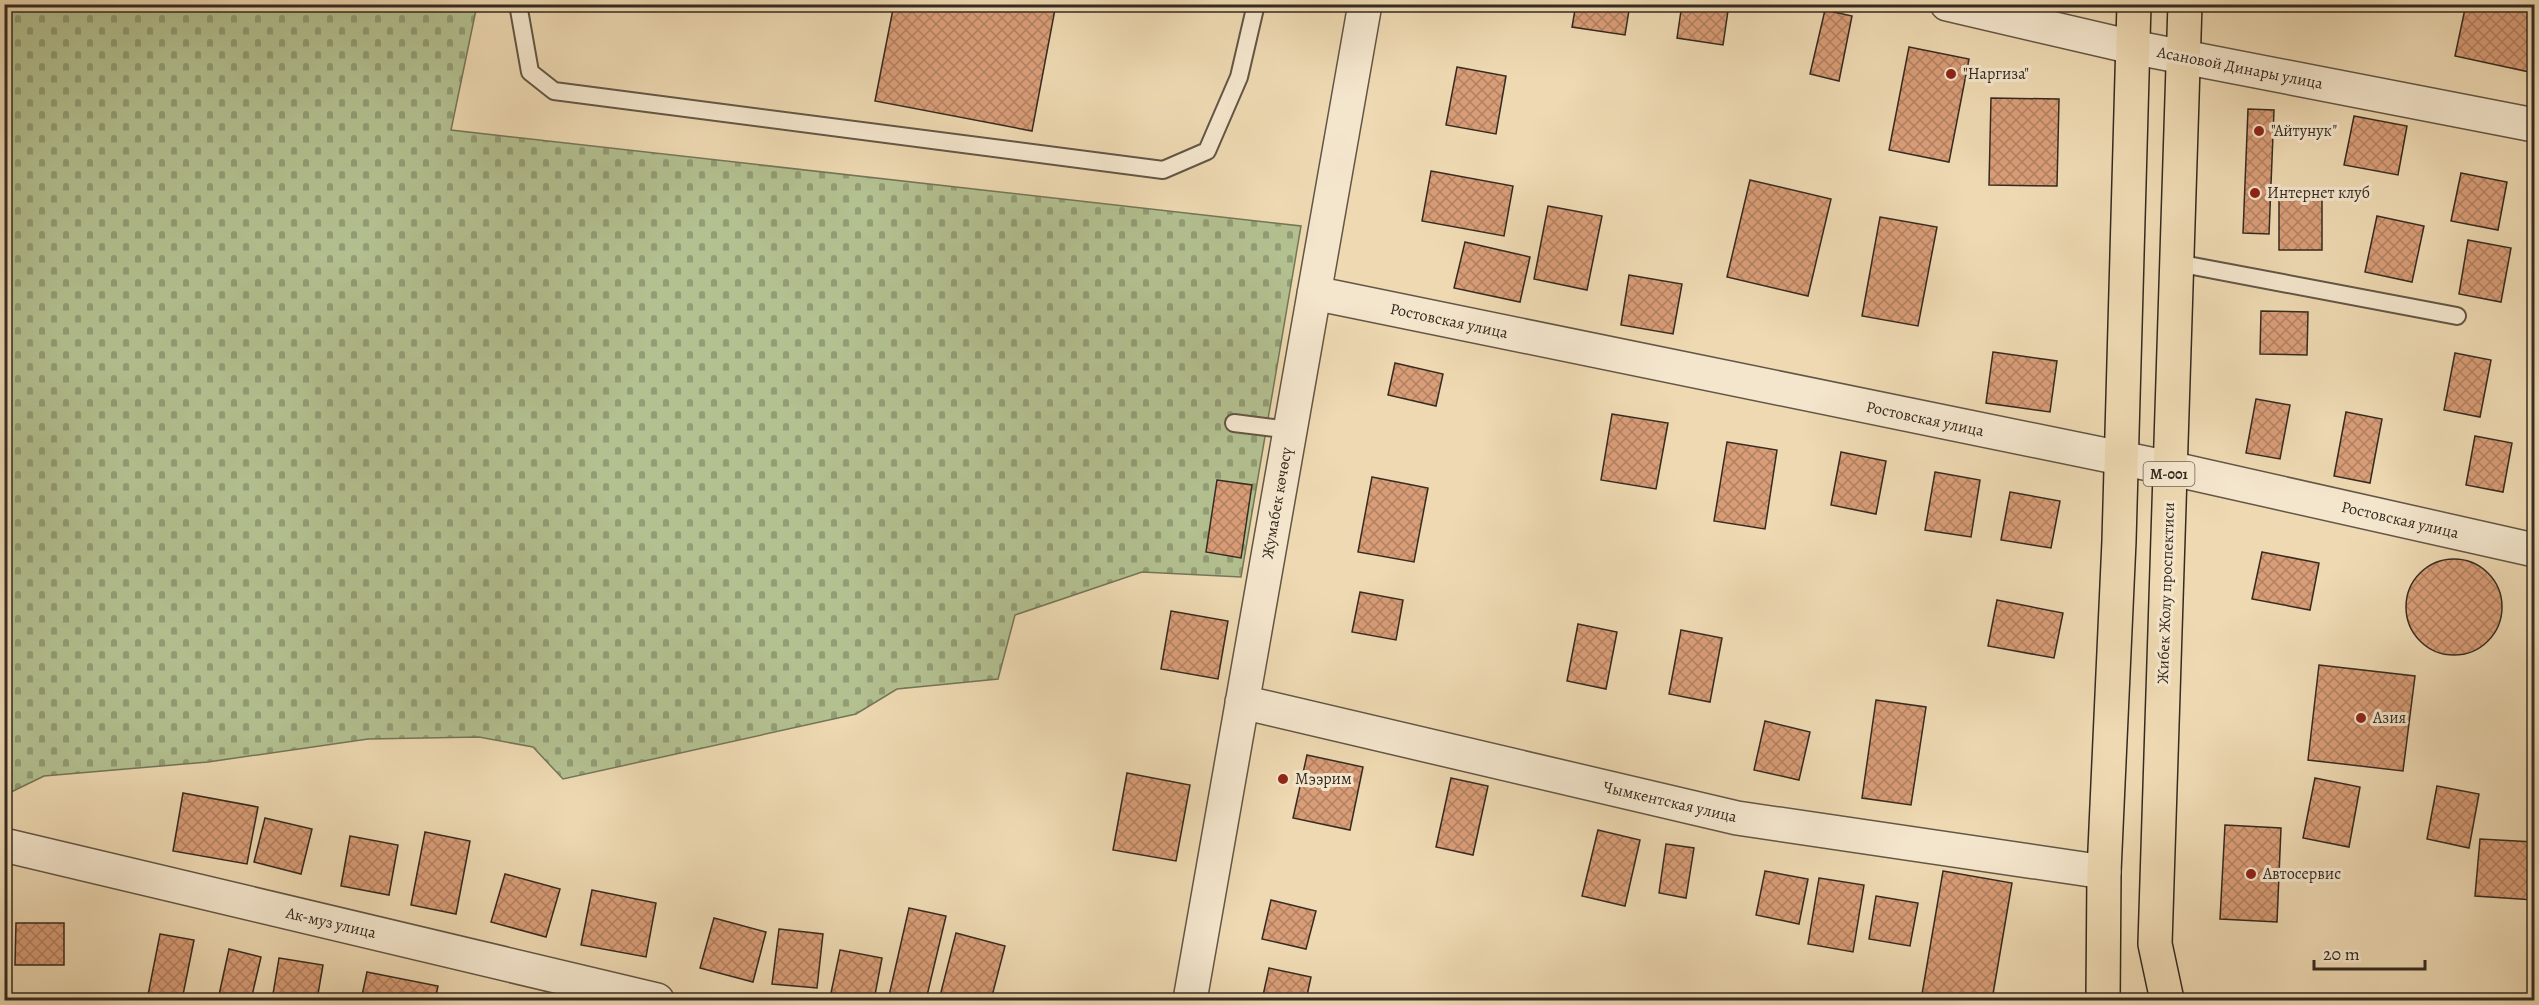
<svg xmlns="http://www.w3.org/2000/svg" width="2539" height="1005" viewBox="0 0 2539 1005" font-family="Alegreya,serif">
  <style>
    .cemetery { fill: url(#cemetery-stones); stroke: #747658; stroke-width: 1.5 }
    .building { fill: url(#building-cross-hatch); stroke: #352b21; stroke-width: 1.5 }
    .lines { fill: none; stroke-linecap: round; stroke-linejoin: round }
    .lane-casing { stroke: #635645; stroke-width: 20 }
    .street-casing { stroke: #635645; stroke-width: 36 }
    .primary-casing { stroke: #352b21; stroke-width: 36 }
    .lane { stroke: #f4e6cd; stroke-width: 16 }
    .street { stroke: #f4e6cd; stroke-width: 33 }
    .primary { stroke: #eed9b2; stroke-width: 33 }
    .poi-dot { fill: #8f2418; stroke: #f4e6cd; stroke-width: 2 }
    .labels { text-anchor: middle; dominant-baseline: central; stroke-width: 6; stroke-linejoin: round; paint-order: stroke }
    .shield { fill: #f4e6cd; stroke: #6e6355; stroke-width: 1.5 }
    .shield-label { font-size: 15px; font-weight: bold; fill: #352b21 }
    .street-label { font-size: 16px; fill: #352b21; stroke: #f4e6cd }
    .poi-label { font-size: 16px; fill: #352b21; stroke: #f4e6cd; text-anchor: start }
  </style>
  <defs>
    <pattern id="cemetery-stones" width="16" height="16" patternUnits="userSpaceOnUse" patternTransform="scale(1.5)"><rect width="16" height="16" fill="#b3c090"/><path d="M2 7V4a2 2 0 0 1 4 0v3zM10 15v-3a2 2 0 0 1 4 0v3z" fill="#929c75"/></pattern>
    <pattern id="building-cross-hatch" width="8" height="8" patternUnits="userSpaceOnUse" patternTransform="scale(1.5)"><rect width="8" height="8" fill="#d99d77"/><path d="M0 0l8 8M0 8l8-8" fill="none" stroke="#b18061"/></pattern>
  </defs>
  <rect width="100%" height="100%" fill="#eed9b2"/>
  <filter id="stains"><feTurbulence type="fractalNoise" baseFrequency=".00333" numOctaves="4"/><feColorMatrix values="0 0 0 0 .2 0 0 0 0 .09 0 0 0 0 .02 0 0 0 .5 -.17"/></filter>
  <radialGradient id="worn" r=".72"><stop offset=".6" stop-color="#630" stop-opacity="0"/><stop offset="1" stop-color="#630" stop-opacity=".3"/></radialGradient>
  <!-- cemetery -->
  <path class="cemetery" d="M5,5h472l-26,125 850,96 -60,351 -99,-5 -127,43 -17,64 -101,10 -41,25 -293,65 -30,-32 -54,-10 -111,2 -160,23 -164,14 -39,19z"/>
  <!-- building -->
  <path class="building" d="M894,4h162l-24,127 -157,-30z
    M1576,4h54l-5,31 -53,-8z
    M1682,4h47l-6,41 -46,-7z
    M2466,4h68v69l-79,-17z
    M1825,10l27,6 -13,65 -29,-7z
    M1909,47l60,12 -20,103 -60,-12z
    M1457,67l49,9 -10,58 -50,-9z
    M1991,98l68,1 -2,87 -68,-1z
    M2248,109l26,1 -5,124 -26,-1z
    M2354,116l53,10 -9,49 -54,-10z
    M1431,171l82,15 -9,50 -82,-15z
    M2461,173l46,9 -9,48 -47,-9z
    M1750,180l81,19 -23,97 -81,-19z
    M2279,198h43v52h-43z
    M1548,206l54,10 -15,74 -53,-11z
    M2377,216l47,10 -12,56 -47,-10z
    M1880,217l57,10 -19,99 -56,-10z
    M2468,240l43,8 -10,54 -42,-8z
    M1465,242l65,15 -10,45 -66,-14z
    M1629,275l53,9 -9,50 -52,-9z
    M2261,311l47,1 -1,43 -47,-1z
    M1993,352l64,9 -7,51 -64,-9z
    M2455,353l36,7 -11,57 -36,-7z
    M1395,363l48,11 -7,32 -48,-11z
    M2256,399l34,6 -10,54 -34,-6z
    M2346,412l36,7 -12,64 -36,-7z
    M1612,414l56,9 -12,66 -55,-9z
    M2475,436l37,7 -9,49 -37,-7z
    M1727,442l50,8 -12,79 -51,-8z
    M1841,452l45,9 -10,53 -45,-9z
    M1935,472l45,8 -9,57 -46,-7z
    M1372,477l56,11 -14,74 -56,-10z
    M1217,480l35,5 -11,73 -35,-6z
    M2010,492l50,9 -9,47 -50,-8z
    M2262,552l57,11 -9,47 -58,-11z
    M2406 607a48 48 0 1 1 96 0a48 48 0 1 1-96 0Z
    M1360,592l43,8 -7,40 -44,-8z
    M1997,600l66,13 -9,45 -66,-12z
    M1171,611l57,10 -10,58 -57,-10z
    M1578,624l39,8 -11,57 -39,-8z
    M1681,630l41,8 -12,64 -41,-8z
    M2319,665l96,11 -12,95 -95,-11z
    M1876,700l50,7 -15,98 -49,-7z
    M1765,721l45,11 -11,48 -45,-10z
    M1307,755l56,12 -13,63 -57,-12z
    M1127,773l63,12 -14,76 -63,-11z
    M1451,778l37,8 -15,69 -37,-8z
    M2315,778l45,9 -11,60 -46,-9z
    M2437,786l42,8 -10,54 -42,-9z
    M183,793l75,14 -11,57 -74,-13z
    M265,818l47,11 -11,45 -47,-12z
    M2225,825l56,3 -4,94 -57,-3z
    M1598,830l42,10 -15,66 -43,-10z
    M425,832l45,9 -14,73 -45,-9z
    M350,836l48,9 -9,50 -48,-9z
    M2480,839l54,3v58l-59,-4z
    M1666,844l28,4 -8,50 -27,-5z
    M1765,871l43,8 -9,45 -43,-9z
    M1943,871l69,12 -20,117h-71z
    M505,874l55,15 -14,48 -55,-15z
    M1819,878l45,7 -11,67 -45,-8z
    M592,890l64,13 -10,54 -65,-12z
    M1876,896l42,7 -8,43 -41,-7z
    M1271,900l45,11 -10,38 -44,-10z
    M909,908l37,8 -20,84h-38z
    M714,918l52,14 -13,50 -53,-14z
    M16,923h48v42h-49z
    M779,929l44,5 -6,54 -45,-4z
    M956,933l49,13 -14,54h-52z
    M160,934l34,6 -12,60h-35z
    M229,949l32,8 -10,43 -32,-5z
    M840,950l42,8 -8,42 -43,-7z
    M279,958l44,7 -6,35h-45z
    M1269,968l42,9 -5,23h-44z
    M367,972l71,14 -3,14h-74z"/>
  <g class="lines">
    <!-- lane casing -->
    <g class="lane-casing">
      <path id="lane" d="M518,4l12,68 24,19 609,79 44,-19 32,-74 17,-73
        M2177,263l280,53
        M1234,423l56,7"/>
    </g>
    <!-- street casing -->
    <g class="street-casing">
      <path id="street" d="M1947,4l185,43 402,78
        M1314,293l855,175 365,82
        M1242,702l495,116 367,54
        M4,845l653,155
        M1190,1000l175,-996"/>
    </g>
    <!-- primary casing -->
    <g class="primary-casing">
      <path id="primary" d="M2103,1000l1,-128 15,-331 15,-537
        M2167,1000l-12,-56 30,-940"/>
    </g>
    <!-- lane -->
    <use href="#lane" class="lane"/>
    <!-- street -->
    <use href="#street" class="street"/>
    <!-- primary -->
    <use href="#primary" class="primary"/>
  </g>
  <!-- markers -->
  <g class="poi-dot">
    <circle cx="1951" cy="74" r="6"/>
    <circle cx="2259" cy="131" r="6"/>
    <circle cx="2255" cy="193" r="6"/>
    <circle cx="2361" cy="718" r="6"/>
    <circle cx="1283" cy="779" r="6"/>
    <circle cx="2251" cy="874" r="6"/>
  </g>
  <g class="labels">
    <!-- shield labels -->
    <rect class="shield" x="2143.5" y="462" width="51" height="24" rx="4.5"/>
    <g class="shield-label">
      <text x="2169" y="474">М-001</text>
    </g>
    <!-- street labels -->
    <g class="street-label">
      <text transform="translate(2240 68) rotate(11)">Асановой Динары улица</text>
      <text transform="translate(1449 321) rotate(12)">Ростовская улица</text>
      <text transform="translate(1925 419) rotate(12)">Ростовская улица</text>
      <text transform="translate(1277 503) rotate(-80)">Жумабек көчөсү</text>
      <text transform="translate(2400 520) rotate(13)">Ростовская улица</text>
      <text transform="translate(2166 593) rotate(-88)">Жибек Жолу проспектиси</text>
      <text transform="translate(1670 802) rotate(13)">Чымкентская улица</text>
      <text transform="translate(331 923) rotate(13)">Ак-муз улица</text>
    </g>
    <!-- poi labels -->
    <g class="poi-label">
      <text x="1963" y="74">"Наргиза"</text>
      <text x="2271" y="131">"Айтунук"</text>
      <text x="2267" y="193">Интернет клуб</text>
      <text x="2373" y="718">Азия</text>
      <text x="1295" y="779">Мээрим</text>
      <text x="2263" y="874">Автосервис</text>
    </g>
  </g>
  <!-- margin -->
  <rect width="2539" height="1005" fill="none" stroke="#eed9b2" stroke-width="24"/>
  <rect x="6" y="6" width="2527" height="993" fill="none" stroke="#352b21" stroke-width="3"/>
  <rect x="12" y="12" width="2515" height="981" fill="none" stroke="#352b21" stroke-width="1.5"/>
  <!-- scale -->
  <path d="M2314 960v9h111v-9" fill="none" stroke="#352b21" stroke-width="3"/>
  <text x="2323" y="960" font-size="18" fill="#352b21" stroke="#f4e6cd" stroke-width="4.5" paint-order="stroke">20 m</text>
  <rect width="100%" height="100%" filter="url(#stains)"/>
  <rect width="100%" height="100%" fill="url(#worn)"/>
</svg>
